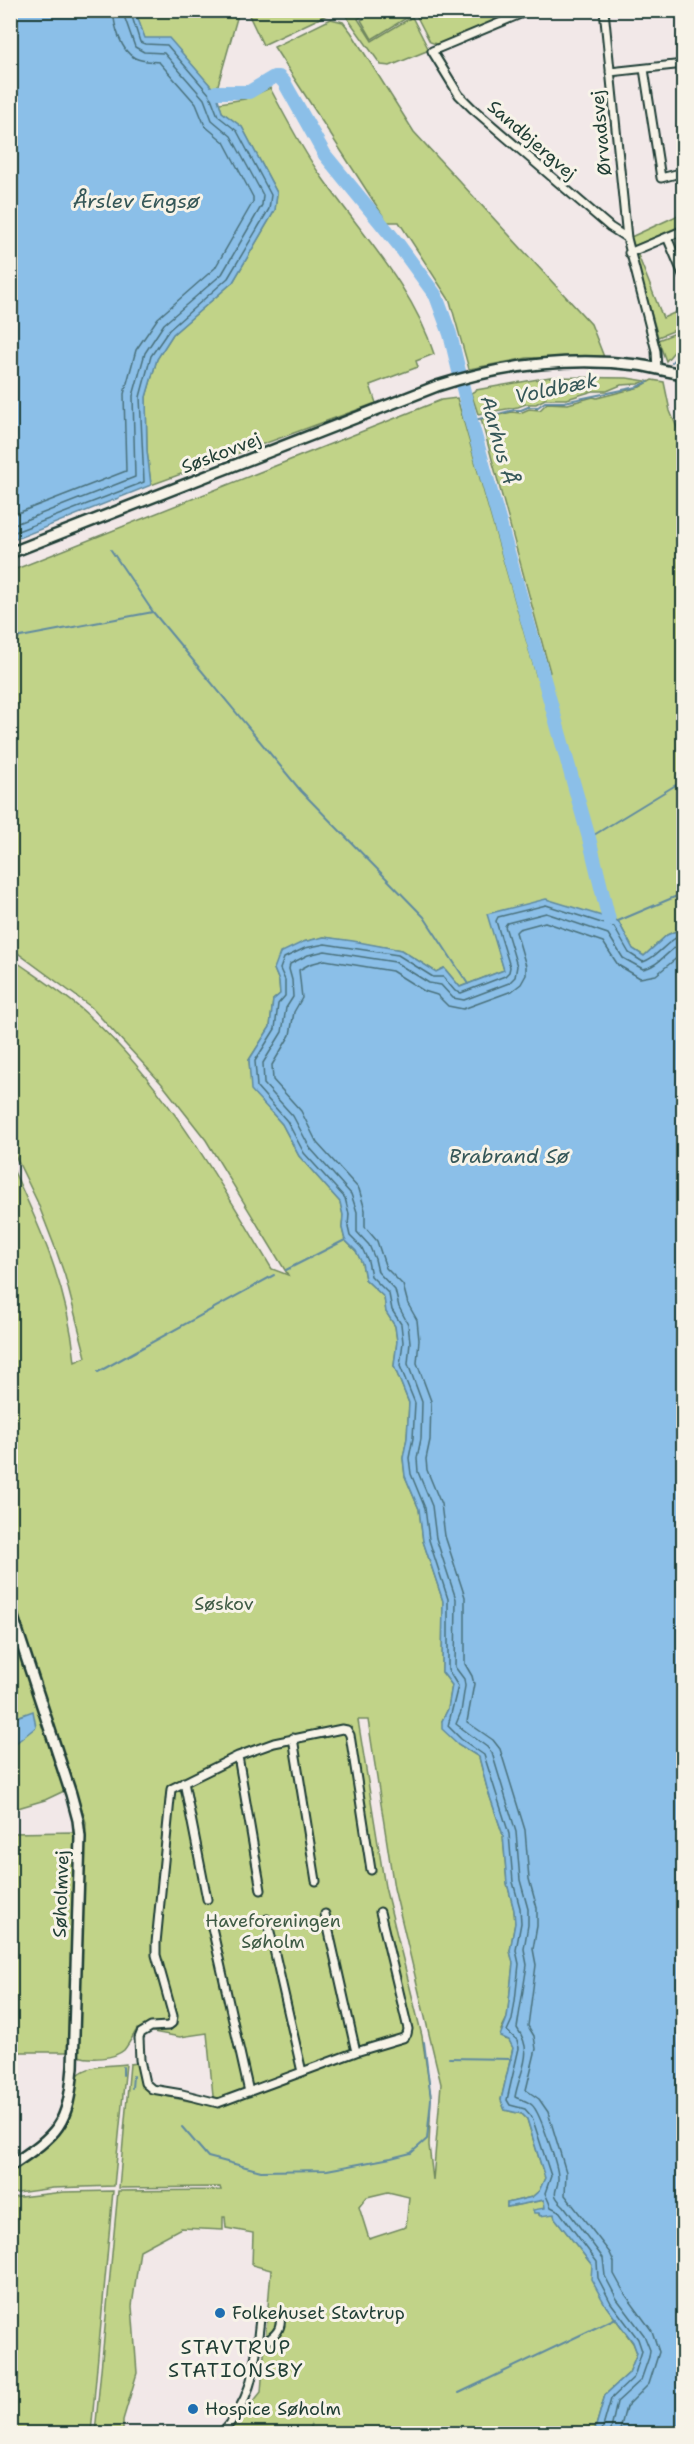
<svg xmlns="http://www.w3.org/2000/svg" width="694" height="2444" viewBox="0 0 694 2444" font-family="'Shantell Sans',sans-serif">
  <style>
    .green { fill: #c1d388; stroke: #70885e; stroke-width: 1.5; fill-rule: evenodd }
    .water { fill: #8bbfe8; stroke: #608ba0; stroke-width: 1.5 }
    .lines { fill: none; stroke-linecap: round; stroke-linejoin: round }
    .shore { stroke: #4a717c; stroke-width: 1.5 }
    .stream { stroke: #608ba0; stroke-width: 2 }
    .river { stroke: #8bbfe8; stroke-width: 14 }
    .street-casing { stroke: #1f3d34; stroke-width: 11 }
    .secondary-casing { stroke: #1f3d34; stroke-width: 14 }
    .street { stroke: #f7f3e8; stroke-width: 7 }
    .secondary { stroke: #f7f3e8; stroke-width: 9 }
    .poi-dot { fill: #1f6fb2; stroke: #f7f3e8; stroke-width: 2 }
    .labels { text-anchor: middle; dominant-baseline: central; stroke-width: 6; stroke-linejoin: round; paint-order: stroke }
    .street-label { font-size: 18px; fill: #1f3d34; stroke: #f7f3e8 }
    .park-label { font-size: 18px; fill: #3f5b45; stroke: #f7f3e8 }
    .poi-label { font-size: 18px; fill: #1f3d34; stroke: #f7f3e8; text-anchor: start }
    .water-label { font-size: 20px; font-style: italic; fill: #355758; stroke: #f7f3e8 }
    .neighbourhood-label { font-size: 20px; letter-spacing: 1.5px; fill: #1f3d34; stroke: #f7f3e8 }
  </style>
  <rect width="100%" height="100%" fill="#f2e8e8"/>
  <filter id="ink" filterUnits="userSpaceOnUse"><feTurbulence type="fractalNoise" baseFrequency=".0167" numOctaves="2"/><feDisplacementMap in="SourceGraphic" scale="12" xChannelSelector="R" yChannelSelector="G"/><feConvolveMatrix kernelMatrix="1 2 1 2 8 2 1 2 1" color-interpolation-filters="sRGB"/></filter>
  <g filter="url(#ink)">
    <!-- green -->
    <path class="green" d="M337,10l-74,35 -16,-34v-1z
      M135,11h104l-23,81 -47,-53h-24z
      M346,11h24l-12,8 14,22 40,-24 17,33 -39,16 -9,-1 -33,-46z
      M378,11h26l4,6 -36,22 -11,-19z
      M414,11h105l-80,34 -9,-3z
      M331,19l12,3 8,10 63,100 177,192 13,33 -77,1 -58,11 -19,-68 -51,-79h-12l-113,-175z
      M270,88c16,30 31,60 51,88 40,57 92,111 113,178l-18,7 2,6 -48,18 6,18 -225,82 -4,-34 -1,-54 11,-38 16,-25 60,-52 42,-72 2,-17 -35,-66 -20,-15 -3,-9 26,-4z
      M683,213v12l-49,21 -3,-9z
      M638,255l25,63 20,-9v18l-25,10 -23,-81z
      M683,330v25l-5,-8 -12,14 -8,-21z
      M550,377l77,1 19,3 -8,3 -17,1 -14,6h-14l-26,8h-22l-9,5h-10l-8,3 -40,7 -7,-21 5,-3z
      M652,380l12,2 6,29 14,33 -1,484 -16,7 -23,21 -11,-7 -15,-28 -130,-7 16,56 -44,17 -16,-19 -8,4 -35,-22 -77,-13 -21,5 -29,27 5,12 1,13 -7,6 -3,27 -21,33 3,30 30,34 17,32 41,46 3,13 -1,13 3,12 11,11 6,12 3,16 19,18 2,15 9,14 2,15 -3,25 15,37 -2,35 -4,20 2,18 14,33 4,32 20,60 -1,71 10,13 -4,24 -6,12 16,23 21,13 8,31 16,47 4,48 7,27 1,13 -5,28 3,12 -4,38 -2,17 -6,12 4,9 4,1 4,8 -12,52 4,10 17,4 5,5 18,59 -6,13 -7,6 -25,6v4l37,-7 1,8 -6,5v2l15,-1 1,4 37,47 14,41 27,37 4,10 -8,20 -24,22 -11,38h-285l2,-9 -5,9h-78l33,-41 10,-122 -19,-5 1,-32 -27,-5 -1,-11h-2v13l-42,-2 -41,22 -8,56 5,67 -14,47v13h-28l23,-242 103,-1 -1,-3 -101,1 11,-124 7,-1c3,7 1,16 5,22 7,11 58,17 72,21l-7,-73 -27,4 -43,-8c-4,7 -8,15 -13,21 -10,9 -34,10 -46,6l8,-234 -75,-223 -1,-436c31,66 58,125 65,199l11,-5 -21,-81 -9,-26 -19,-49 -26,-54v-189c25,18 53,35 77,57 78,71 130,164 184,254l16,6 -82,-135 -44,-56 -71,-77 -80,-59v-377l430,-171 16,-2 80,280 13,-6 -69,-253 31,-7 8,1 9,-4 11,1 7,-7 21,1 25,-7 4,1 43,-11zM358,1720h10l26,168 47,196 -8,96 -4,-35 2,-48 -9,-61 -37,-149zM388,2192l21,5 -3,30 -37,12 -10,-32 8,-10z
      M10,1623l54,168 -19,9 -34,10z
      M75,1832l-6,220h-58l-1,-219z
      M126,2064l-12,122 -61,2 -42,6 -1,-24c48,-32 59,-34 67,-94 11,-12 34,-10 49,-12z
      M113,2191l-22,242h-80v-235l53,-6z"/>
    <!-- water -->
    <path class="water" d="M11,10l124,1 10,27h24l47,54 6,20 20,15 35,66 -2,17 -42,72 -60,52 -16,25 -11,38 1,54 4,34 -140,56z
      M546,899l72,22 15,28 11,7 23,-21 16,-7v1505h-89l11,-38 24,-22 8,-20 -4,-11 -27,-36 -15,-27 1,-14 -37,-47 -1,-4 -14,2 -1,-3h-5l-1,-3 12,-2 -1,-8 -37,7v-4l25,-6 7,-6 6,-13 -18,-59 -5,-5 -17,-4 -4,-10 12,-52 -4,-8 -9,-4 7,-18 2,-17 4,-38 -3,-12 5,-28 -1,-13 -7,-27 -4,-48 -16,-47 -8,-31 -21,-13 -16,-15v-8l6,-12 4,-24 -10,-13 1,-71 -20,-60 -4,-32 -14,-33 -2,-18 4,-20 2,-35 -15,-37 3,-25 -2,-15 -9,-14 -2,-15 -19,-18 -3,-16 -6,-12 -11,-11 -3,-12 1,-13 -3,-13 -41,-46 -17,-32 -31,-34 -2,-30 21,-33 3,-27 7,-6 -1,-13 -5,-12 6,-16 23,-11 21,-5 29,4 48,9 35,22 8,-4 16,19 44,-17 -17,-56z
      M33,1711l3,16 -25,20v-28z"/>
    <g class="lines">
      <!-- shore -->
      <path class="shore" d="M10,516l116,-45 -2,-77 12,-44 22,-32 57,-50 38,-66v-5l-29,-55 -19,-16 -9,-22 -37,-42c-8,-1 -16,0 -24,-4 -14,-6 -21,-33 -22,-48
        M10,526l125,-49 -2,-81 12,-43 19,-29 58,-50 40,-69 1,-10 -32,-59 -19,-16 -8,-21 -40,-46 -20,-1 -9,-5 -13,-37
        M10,534l134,-52 -4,-85 11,-41 18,-26 59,-52 41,-69 2,-14 -34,-64 -19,-15 -8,-21 -43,-50 -22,-1 -5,-2 -10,-32
        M601,2434l10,-35 23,-22 8,-26 -4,-12 -27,-36 -13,-25 -1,-16 -38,-51 -8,-4 -6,-14 6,-17 -19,-59 -7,-8 -15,-4 -3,-5 12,-52 -2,-8 -10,-9 5,-11 3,-19 4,-37 -3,-14 5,-27 -1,-15 -7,-26 -4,-48 -25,-79 -23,-16 -13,-13 10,-40 -10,-16v-71l-19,-59 -4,-32 -14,-34 -2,-16 4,-20 2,-35 -15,-37 3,-24 -2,-18 -9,-14 -3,-16 -18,-18 -3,-15 -6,-13 -12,-12 -2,-9 1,-13 -4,-16 -41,-45 -17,-32 -30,-34 -2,-26 20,-32 3,-25 7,-8v-16l-5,-11 4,-11 21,-10 20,-4 73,11 35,22h10l12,14 6,2 44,-17 4,-4 1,-5 -14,-46 2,-4 48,-12 68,22 15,26 14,9c16,-5 24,-23 41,-28
        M610,2434l7,-32 24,-22 8,-23 1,-7 -6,-15 -27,-36 -12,-23 -2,-18 -39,-52c-16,-15 -5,-13 -6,-29 0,-11 -18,-65 -26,-72 -5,-5 -11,-5 -17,-8 5,-28 20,-43 2,-69l10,-63 -3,-16 4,-24v-16l-8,-29 -4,-48 -24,-79 -5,-6 -31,-23 5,-12 4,-26 -1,-7 -9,-12 1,-68 -20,-61 -4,-32 -14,-34 -1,-14 4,-19 1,-37 -14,-38 2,-22 -2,-18 -9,-17 -4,-17 -17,-18 -3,-13 -6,-14 -12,-13v-20l-6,-18 -41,-46 -17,-32 -29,-32 -1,-21 19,-31 4,-24 7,-11 -1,-17 -3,-11 1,-5 18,-9 17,-4 70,11 34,21 12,2 12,13 11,2 45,-17 6,-6 2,-11 -12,-40 2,-3 39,-10 62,21 15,24 20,11c16,-2 26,-21 41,-27
        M619,2434l7,-27 23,-23 10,-32 -7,-21 -27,-37 -11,-20v-12l-4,-9 -45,-58 1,-23 -18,-60 -9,-13 -13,-9 10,-41 -2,-13 -6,-10 8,-61 -3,-16 4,-23v-18l-8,-29 -4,-49 -25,-81 -7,-9 -26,-18 7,-38 -2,-8 -7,-12v-67l-20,-61 -4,-32 -14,-34 -1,-11 4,-19 1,-39 -14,-38 2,-23 -2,-20 -9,-16 -5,-19 -17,-17 -9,-27 -12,-14v-17l-6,-21 -42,-46 -16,-32 -28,-31 -1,-15 18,-30 4,-23 8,-14 -3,-28 11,-6 15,-4 67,11 32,20 13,4 11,11 15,3 49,-18 9,-7 5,-9v-9l-10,-34 3,-3 26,-7 58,20 15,23 22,13 16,-3 28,-23"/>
      <!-- stream -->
      <path class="stream" d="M672,362l12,-14
        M471,421l43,-11h7l7,-3h10l7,-5h19l73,-15 11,-5
        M111,550l42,62
        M10,639l143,-27 148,179 123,126 44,67
        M589,838l95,-58
        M618,921l66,-28
        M286,1270l59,-30
        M98,1372l176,-97
        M449,2058l62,1
        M123,2075v-8
        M132,2088l1,-12
        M182,2127l26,30 53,14 66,-1 64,-12 20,-5 16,-14 4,-40 -7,-57
        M459,2393l157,-75"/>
      <!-- river -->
      <path class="river" d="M216,92h33l25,-15h5l5,5 41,73 73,89 38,52 14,38 21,87 118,417 20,82"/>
      <!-- street casing -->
      <g class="street-casing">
        <path id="street" d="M530,10l-98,41 27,44 13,13 138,119 17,11
          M604,10l23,228 29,113 1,18
          M644,69l17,109 23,-6
          M610,72l74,-8
          M667,237l17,40
          M629,253l55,-23
          M293,1738l23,143
          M238,1756l23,134
          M184,1782l23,117
          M371,1870l-21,-135 -3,-5 -5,-1 -68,14 -36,13 -67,33 -15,154v12l17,61 -1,7 -4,3 -17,1 -10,6 -2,5 1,22 5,23 7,6 30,5 36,9 138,-51 47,-14 4,-4 1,-5 -28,-117
          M325,1914l31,138
          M267,1919l35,153
          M211,1923l38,169
          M221,2434c34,-39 33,-66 39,-115l7,-6 9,1 4,4c3,16 -13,22 -23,30"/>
      </g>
      <!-- secondary casing -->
      <g class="secondary-casing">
        <path id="secondary" d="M10,553l427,-167c65,-21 134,-29 201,-21 15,2 30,7 46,9
          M10,1608l61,186 7,26 2,17 -7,230c-5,59 -14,66 -63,99"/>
      </g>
      <!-- street -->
      <use href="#street" class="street"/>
      <!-- secondary -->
      <use href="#secondary" class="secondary"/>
    </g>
  </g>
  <!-- markers -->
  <g class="poi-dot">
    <circle cx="220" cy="2313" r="6"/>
    <circle cx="193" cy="2409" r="6"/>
  </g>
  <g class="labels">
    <!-- street labels -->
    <g class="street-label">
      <text transform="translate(601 133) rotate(-95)">Ørvadsvej</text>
      <text transform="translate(532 140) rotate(41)">Sandbjergvej</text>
      <text transform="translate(221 453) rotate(-21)">Søskovvej</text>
      <text transform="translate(61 1894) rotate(-88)">Søholmvej</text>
    </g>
    <!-- park labels -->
    <g class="park-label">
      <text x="224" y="1604">Søskov</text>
      <text x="273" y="1921">Haveforeningen<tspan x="273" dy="21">Søholm</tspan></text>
    </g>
    <!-- poi labels -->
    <g class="poi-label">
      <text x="232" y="2313">Folkehuset Stavtrup</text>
      <text x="205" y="2409">Hospice Søholm</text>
    </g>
    <!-- water labels -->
    <g class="water-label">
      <text x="136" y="201">Årslev Engsø</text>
      <text transform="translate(556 388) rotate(-12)">Voldbæk</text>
      <text transform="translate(499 440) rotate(75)">Aarhus Å</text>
      <text x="509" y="1156">Brabrand Sø</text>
    </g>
    <!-- neighbourhood labels -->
    <g class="neighbourhood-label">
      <text x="236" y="2347">STAVTRUP<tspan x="236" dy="23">STATIONSBY</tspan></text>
    </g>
  </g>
  <!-- margin -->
  <rect width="694" height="2444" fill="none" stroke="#f7f3e8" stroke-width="36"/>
  <rect x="18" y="18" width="658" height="2408" fill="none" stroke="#1f3d34" stroke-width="2" filter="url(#ink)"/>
</svg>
